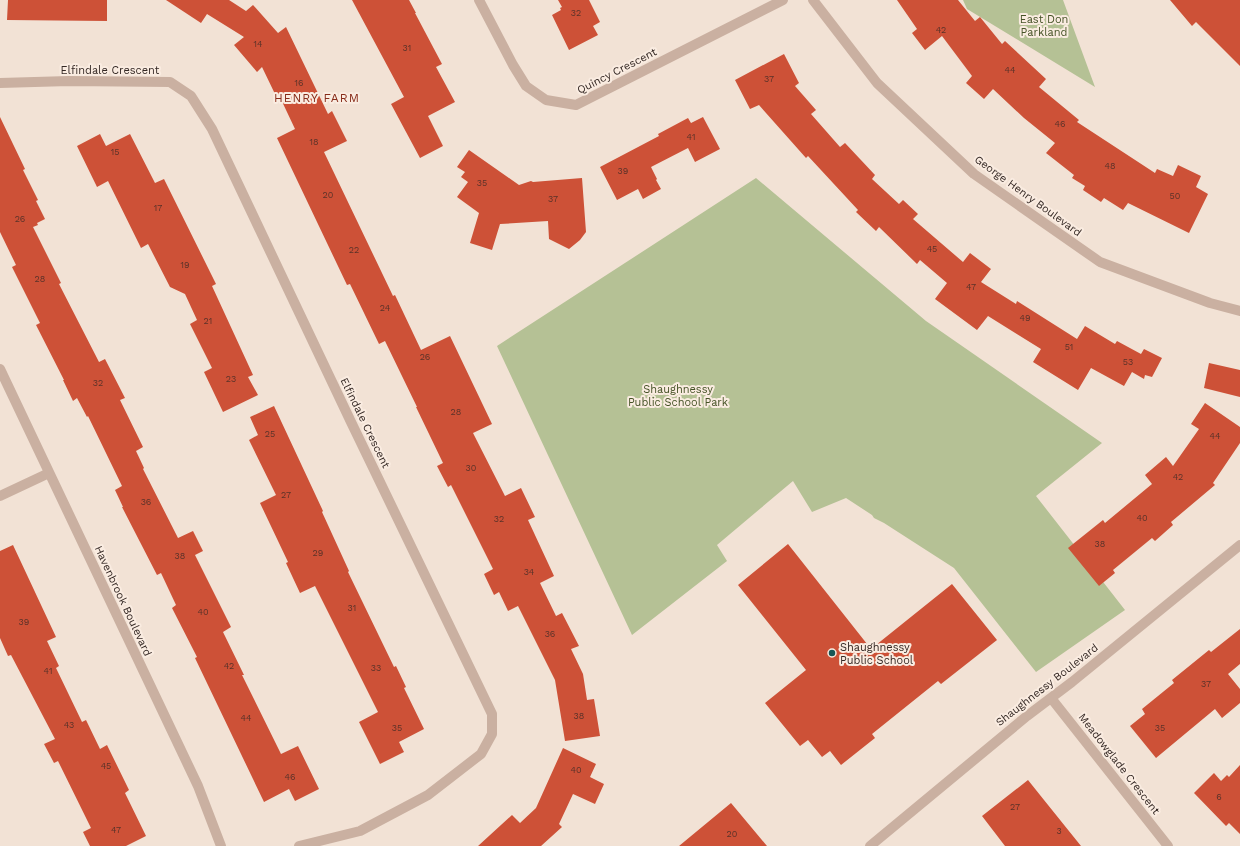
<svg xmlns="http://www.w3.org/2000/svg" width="1240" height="846" viewBox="0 0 1240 846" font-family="'Work Sans',sans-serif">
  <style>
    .green { fill: #b5c195 }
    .building { fill: #cd5137 }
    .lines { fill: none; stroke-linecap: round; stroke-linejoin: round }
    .minor { stroke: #cab0a1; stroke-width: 10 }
    .poi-dot { fill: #185756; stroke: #faece1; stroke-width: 1.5 }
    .labels { text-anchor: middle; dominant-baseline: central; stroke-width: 4; stroke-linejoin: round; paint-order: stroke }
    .number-label { font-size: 9px; fill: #5a3229 }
    .park-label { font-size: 11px; fill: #465327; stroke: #faece1 }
    .street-label { font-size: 11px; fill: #342824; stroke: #faece1 }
    .poi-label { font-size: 11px; fill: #342824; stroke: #faece1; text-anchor: start }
    .neighbourhood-label { font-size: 12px; letter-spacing: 1px; fill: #872b19; stroke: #faece1 }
  </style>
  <rect width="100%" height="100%" fill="#f2e2d5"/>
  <!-- green -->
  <path class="green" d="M963,0h100l32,87 -128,-78z
    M756,178l170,143 176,122 -66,53 89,114 -89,62 -82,-104 -70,-45 -10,-5 -2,-3 -26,-17 -34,14 -19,-31 -76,64 10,16 -95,74 -135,-289z"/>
  <!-- building -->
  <path class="building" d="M8,0h99v21l-100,-1z
    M166,0h63l17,11 7,-6 25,28 8,-6 42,87 4,-3 15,30 -23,11 69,144 2,-1 26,55 29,-14 42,88 -19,9 32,63 16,-8 14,29 -7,3 26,56 -14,7 16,33 6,-3 17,33 -8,3 12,25 4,26 7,-1 6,37 -35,5 -10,-61 -37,-74 -10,5 -9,-19 -5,3 -10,-21 9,-5 -42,-84 -3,2 -11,-21 6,-3 -27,-56h1l-32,-66 -6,3 -29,-60 -3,1 -70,-147 18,-9 -17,-36 -3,1 -13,-27 -5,5 -23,-27 10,-8 -37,-23 -6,9z
    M352,0h57l7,13h-1l27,51 -6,3 19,35 -27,14 15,30 -23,12 -29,-54 13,-7z
    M558,0h31l11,22 -7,4 5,9 -29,15 -17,-35 9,-5 -1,-2 2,-1z
    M897,0h61l17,21 5,-4 22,27 3,-3 41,38 -7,8 40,33 -2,2 78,51 2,-4 16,7 5,-11 23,11 -5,11 12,7 -19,39 -61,-30 -5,7 -19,-12 -3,4 -18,-12 2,-4 -13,-8 2,-3 -28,-22 9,-10 -31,-25 -31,-29 -9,10 -18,-16 6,-7 -30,-40 -17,14 -13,-17 5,-4z
    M1170,0h70v66l-44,-44 -4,4z
    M784,54l15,29 -4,3 21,24 -5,4 29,33 5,-4 30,32 -3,4 27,25 4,-4 15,14 -5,5 50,43 7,-9 21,16 -10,13 35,22 1,-3 60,38 8,-13 30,18 2,-3 24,13 3,-5 18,9 -10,19 -7,-2 -1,4 -12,-7 -8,14 -33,-18 -13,22 -45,-28 8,-13 -53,-33 -11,14 -42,-31 12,-16 -27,-23 -3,4 -38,-37 -3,4 -20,-19 2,-2 -50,-54 -2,2 -47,-53 -9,4 -15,-29z
    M0,117l25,52 -2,1 15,30 -2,1 9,18 -8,4 1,2 -5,2 28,56 -2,1 40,78 6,-3 20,39 -5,2 23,47 -7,4 8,17 -1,1 35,69 15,-7 10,20 -8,4 36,72 -8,5 21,43h-2l39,79 17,-8 21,43 -24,12 -6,-12 -25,13 -69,-144 2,-1 -25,-49 4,-3 -15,-32 -4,2 -35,-68h1l-8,-17 7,-4 -34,-70 -1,1 -10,-19 -4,3 -10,-21h1l-28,-55 4,-2 -28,-56 4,-2 -16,-33z
    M703,117l17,32 -25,13 -7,-14 -37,19 6,12 -1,1 5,9 -18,10 -5,-10 -21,11 -17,-33 59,-31 -1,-2 30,-16 3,5z
    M100,134l6,12 24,-12 25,49 9,-4 52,105 -4,2 41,89 -5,2 10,18 -35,17 -19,-40 8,-4 -22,-44 7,-4 -12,-26 -15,-7 -22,-43 -7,4 -33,-67 -11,6 -20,-41z
    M469,150l50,35 12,-4 2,1 49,-4 4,54 -6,8 -11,9 -20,-10 -1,-18 -48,3 -8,26 -22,-7 9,-30 -22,-16 11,-15 -7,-5 4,-5 -8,-5z
    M1209,363l31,7v27l-36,-9z
    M1205,403l35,24v16l-27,40 2,2 -44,37 2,3 -18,16 -3,-3 -39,32 2,3 -16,13 -31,-38 35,-28 2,3 47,-39 -7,-9 21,-18 7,9 26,-37 -8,-5z
    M274,406l49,105 -1,1 27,59 -1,1 46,95 2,-1 10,21 -2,1 20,41 -25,13 5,10 -24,12 -21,-42 19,-10 -63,-126 -15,7 -14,-30 2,-1 -28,-59 16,-8 -27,-55 9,-5 -8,-18z
    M788,544l83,105 81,-65 45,56 -56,44 -3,-3 -66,53 3,4 -34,27 -11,-14 -8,6 -14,-17 -8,6 -35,-43 41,-33 -68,-85z
    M13,545l43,92 -9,4 12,25 -3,2 26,54 4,-2 14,29 7,-4 22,45 -4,3 21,43 -20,10h-36l-7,-14 8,-4 -33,-67 -4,2 -10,-19 11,-5 -44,-84 -3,1 -8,-18v-87z
    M1240,629v35l-12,10 12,15v14l-18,15 -7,-9 -59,49 -26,-32 15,-12 -3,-5 32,-26 -2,-3 37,-30 2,2z
    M563,748l33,16 -6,13 14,7 -9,20 -22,-10 -14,30 3,3 -21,19h-63l34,-31 8,8 16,-15z
    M1240,765v69l-11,-11 -3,3 -32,-33 20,-20 7,8 6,-6 2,2z
    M1028,780l16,20 37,46h-76l-23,-30z
    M731,803l36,43h-88z"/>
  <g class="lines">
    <!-- minor -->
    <path class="minor" d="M479,0l34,65 13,21 20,14 30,5 207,-105
      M813,0l64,83 97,91 126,88 110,41 30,8
      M0,83l69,-2 101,1 21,14 21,33 139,293 141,292v20l-11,20 -53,41 -68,36 -61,15
      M0,369l198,417 23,60
      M0,496l49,-23
      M1051,698l117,148
      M870,846l157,-130 45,-34 168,-137"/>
  </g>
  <!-- markers -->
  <circle class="poi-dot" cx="832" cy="653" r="4"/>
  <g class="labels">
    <!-- number labels -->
    <g class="number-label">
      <text x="576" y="13">32</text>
      <text x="941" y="30">42</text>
      <text x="258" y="44">14</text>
      <text x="407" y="48">31</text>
      <text x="1010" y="70">44</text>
      <text x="769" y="79">37</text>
      <text x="299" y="83">16</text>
      <text x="1060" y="124">46</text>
      <text x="691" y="137">41</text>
      <text x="314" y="142">18</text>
      <text x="115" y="152">15</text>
      <text x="1110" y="166">48</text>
      <text x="623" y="171">39</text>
      <text x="482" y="183">35</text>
      <text x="328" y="195">20</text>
      <text x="1175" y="196">50</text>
      <text x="553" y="199">37</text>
      <text x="158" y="208">17</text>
      <text x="20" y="219">26</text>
      <text x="932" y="249">45</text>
      <text x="354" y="250">22</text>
      <text x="185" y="265">19</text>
      <text x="40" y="279">28</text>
      <text x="971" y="287">47</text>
      <text x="385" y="308">24</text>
      <text x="1025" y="318">49</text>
      <text x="208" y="321">21</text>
      <text x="1069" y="347">51</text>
      <text x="425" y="357">26</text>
      <text x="1128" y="362">53</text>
      <text x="231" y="379">23</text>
      <text x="98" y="383">32</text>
      <text x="456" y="412">28</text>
      <text x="270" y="434">25</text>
      <text x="1215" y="436">44</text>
      <text x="471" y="468">30</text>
      <text x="1178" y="477">42</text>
      <text x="286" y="495">27</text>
      <text x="146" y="502">36</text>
      <text x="1142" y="518">40</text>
      <text x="499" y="519">32</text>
      <text x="1100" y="544">38</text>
      <text x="318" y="553">29</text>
      <text x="180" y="556">38</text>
      <text x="529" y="572">34</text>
      <text x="352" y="608">31</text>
      <text x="203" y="612">40</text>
      <text x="24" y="622">39</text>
      <text x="550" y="634">36</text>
      <text x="229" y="666">42</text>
      <text x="376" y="668">33</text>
      <text x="48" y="671">41</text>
      <text x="1206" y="684">37</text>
      <text x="579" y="716">38</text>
      <text x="246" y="718">44</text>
      <text x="69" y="725">43</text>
      <text x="397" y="728">35</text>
      <text x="1160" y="728">35</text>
      <text x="106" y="766">45</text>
      <text x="576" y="770">40</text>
      <text x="290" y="777">46</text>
      <text x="1219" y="797">6</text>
      <text x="1015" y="807">27</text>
      <text x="116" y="830">47</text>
      <text x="1059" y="831">3</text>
      <text x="732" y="834">20</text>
    </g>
    <!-- park labels -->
    <g class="park-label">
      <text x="1044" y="19">East Don<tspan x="1044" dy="13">Parkland</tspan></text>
      <text x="678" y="389">Shaughnessy<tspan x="678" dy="13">Public School Park</tspan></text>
    </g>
    <!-- street labels -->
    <g class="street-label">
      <text x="110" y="70">Elfindale Crescent</text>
      <text transform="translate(617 71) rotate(-27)">Quincy Crescent</text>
      <text transform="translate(1028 196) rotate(36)">George Henry Boulevard</text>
      <text transform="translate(365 423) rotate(64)">Elfindale Crescent</text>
      <text transform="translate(123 601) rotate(65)">Havenbrook Boulevard</text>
      <text transform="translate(1047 685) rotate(-38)">Shaughnessy Boulevard</text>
      <text transform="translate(1119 764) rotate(52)">Meadowglade Crescent</text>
    </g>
    <!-- poi labels -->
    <g class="poi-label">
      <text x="840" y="647">Shaughnessy<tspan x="840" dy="13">Public School</tspan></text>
    </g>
    <!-- neighbourhood labels -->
    <g class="neighbourhood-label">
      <text x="317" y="98">HENRY FARM</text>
    </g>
  </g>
</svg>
